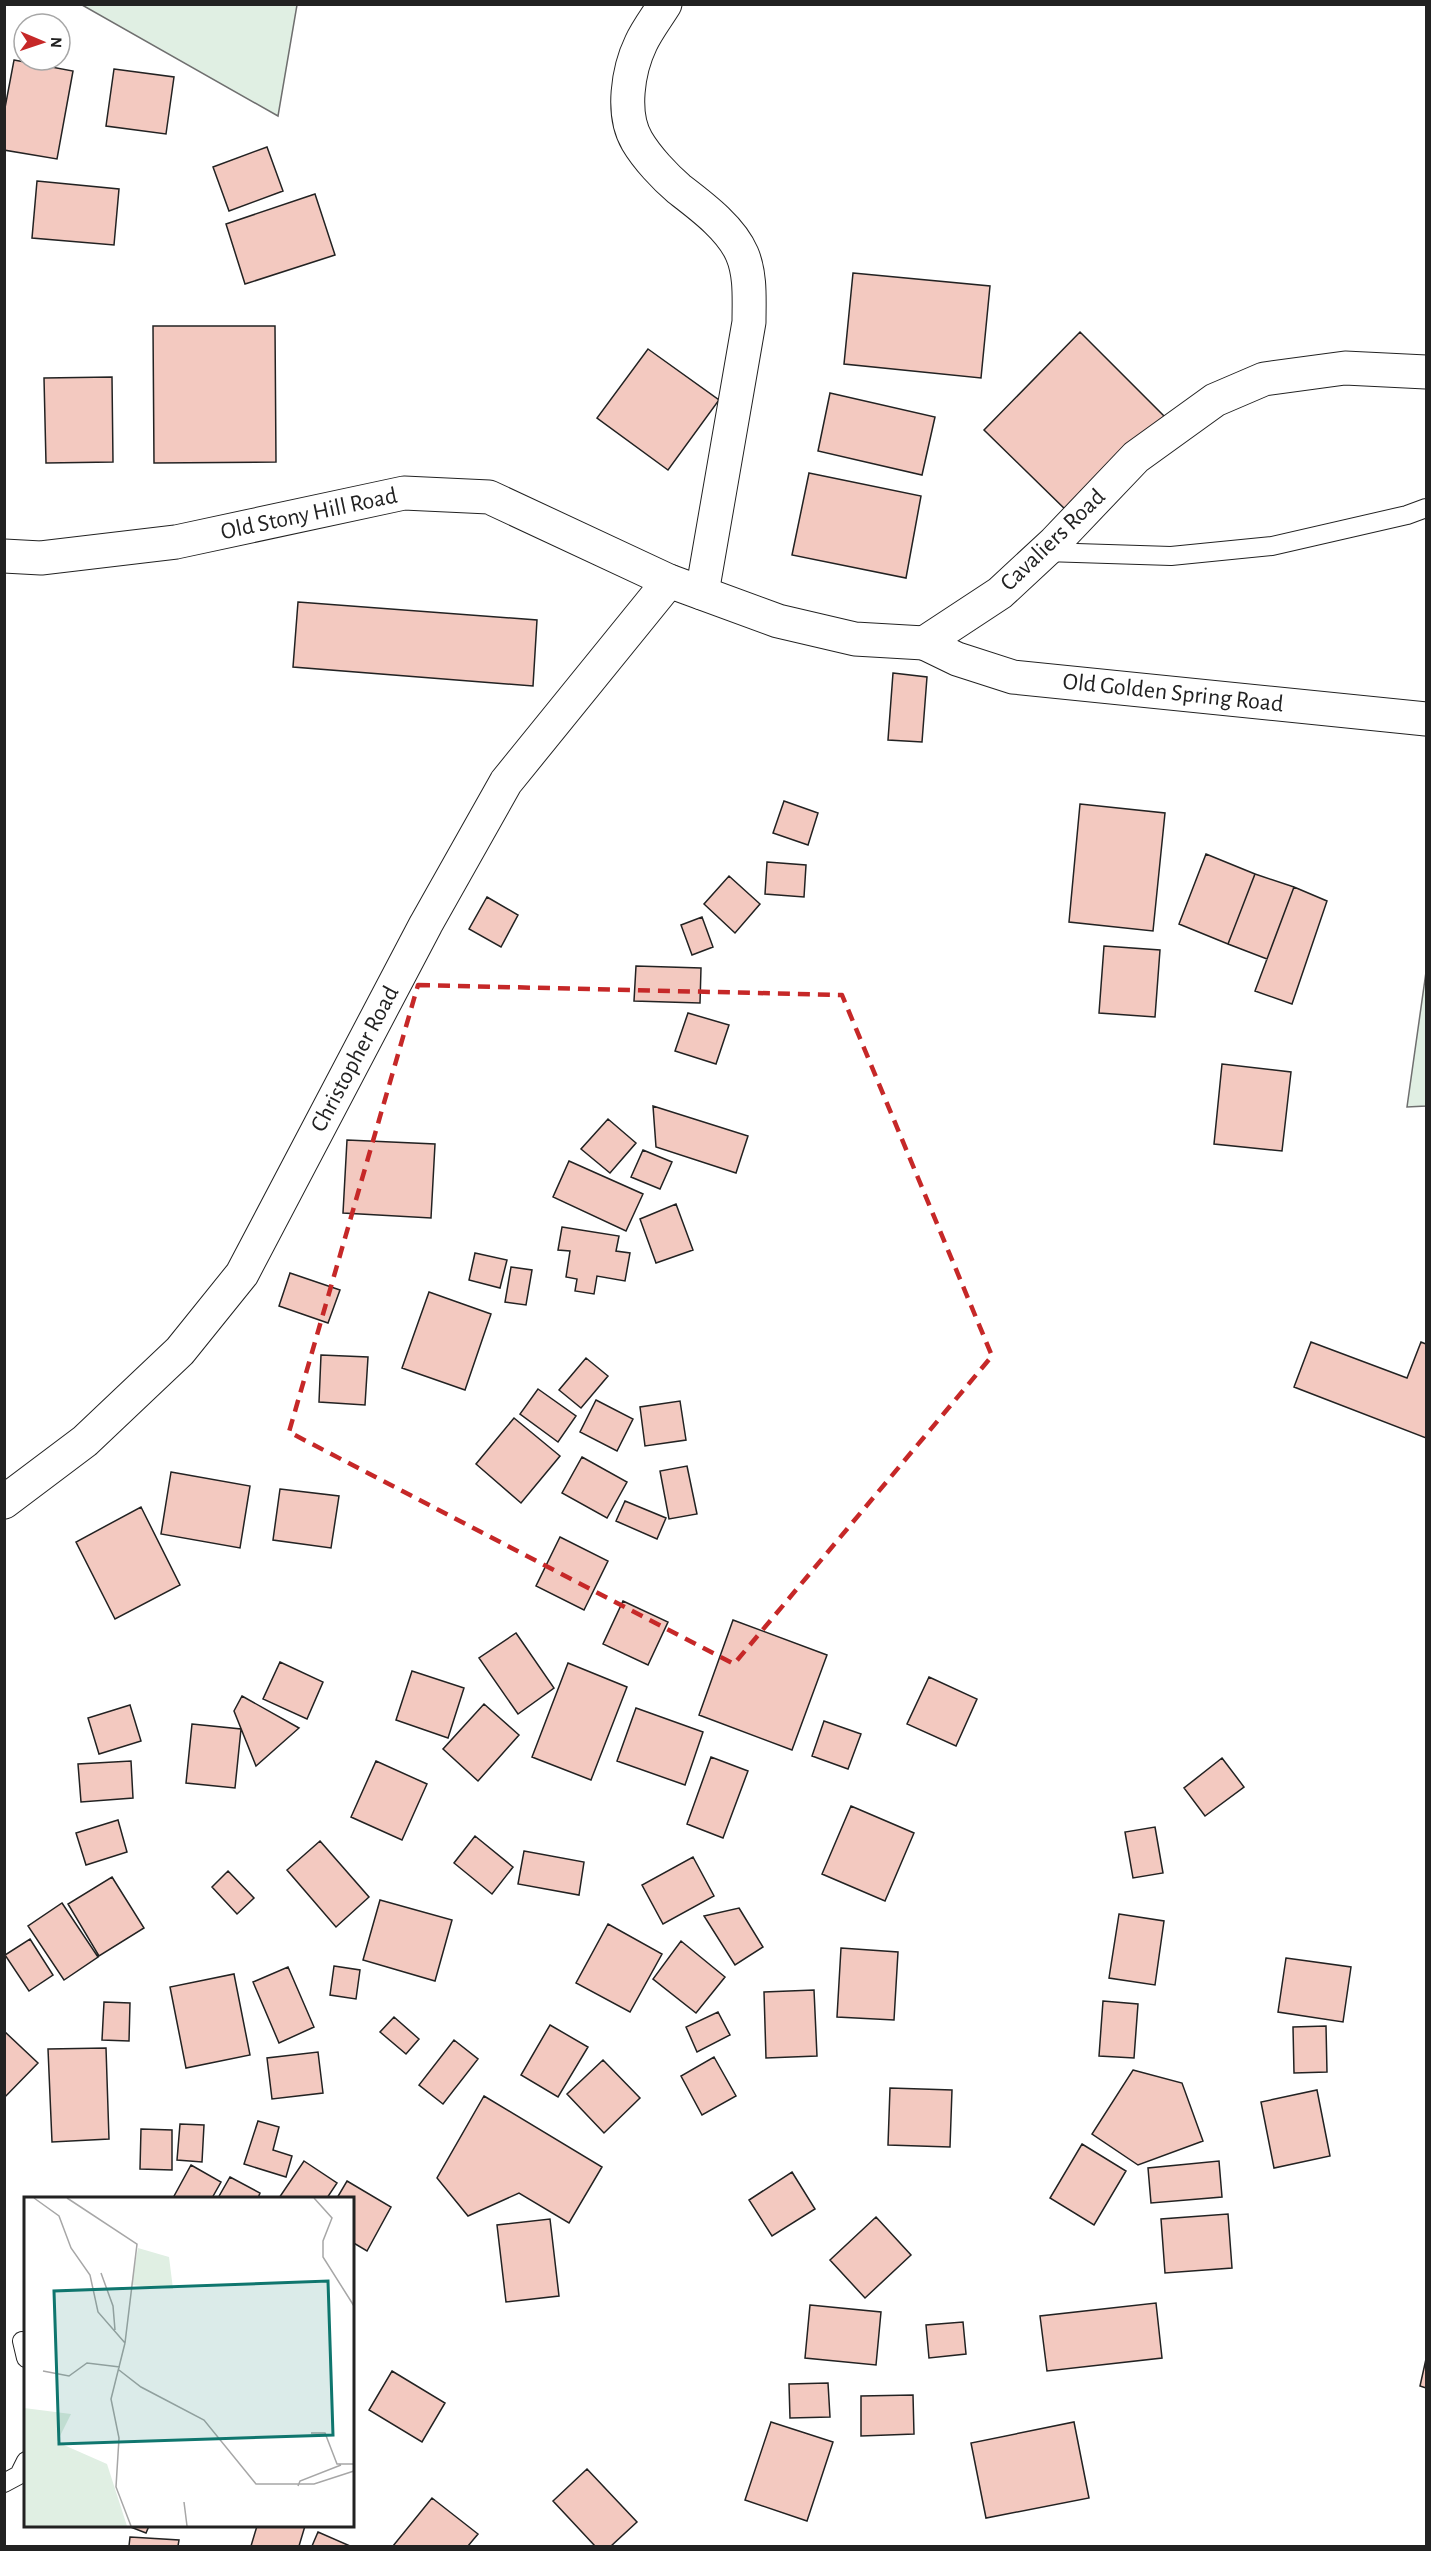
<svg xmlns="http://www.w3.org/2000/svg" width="1431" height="2551" viewBox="0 0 1431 2551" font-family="'Alegreya Sans',sans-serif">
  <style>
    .green { fill: #e0efe3; stroke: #6f6f6f; stroke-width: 1.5 }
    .building { fill: #f3c9c0; stroke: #222; stroke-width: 1.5 }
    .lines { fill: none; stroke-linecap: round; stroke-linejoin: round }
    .service-casing { stroke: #222; stroke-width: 20 }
    .minor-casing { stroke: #222; stroke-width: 35 }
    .tertiary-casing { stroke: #222; stroke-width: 35 }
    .secondary-casing { stroke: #222; stroke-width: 35 }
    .service { stroke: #fff; stroke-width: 18 }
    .minor { stroke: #fff; stroke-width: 33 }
    .tertiary { stroke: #fff; stroke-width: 33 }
    .secondary { stroke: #fff; stroke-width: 33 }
    .marked { fill: none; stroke: #c62828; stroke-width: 4.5; stroke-dasharray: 12 8; stroke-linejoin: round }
    .labels { text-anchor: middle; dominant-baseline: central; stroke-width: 4.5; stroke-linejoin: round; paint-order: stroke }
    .street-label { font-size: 24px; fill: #222; stroke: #fff }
    .inset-road { fill: none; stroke: #a7a7a7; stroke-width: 1.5 }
    .view { fill: #0f766e; fill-opacity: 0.15; stroke: #0f766e; stroke-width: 3 }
    .inset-edge { fill: none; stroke: #222; stroke-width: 3 }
  </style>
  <rect width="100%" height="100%" fill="#fff"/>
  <!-- green -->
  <path class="green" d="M82,5h215l-19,111z
    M1426,972v134l-19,1z"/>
  <!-- building -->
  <path class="building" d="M14,60l59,11 -16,88 -53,-9v-37z
    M114,69l60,8 -8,57 -60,-8z
    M267,147l16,44 -54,20 -16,-44z
    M37,181l82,8 -5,56 -82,-7z
    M315,194l20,61 -90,29 -19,-60z
    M853,273l137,13 -9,92 -137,-14z
    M153,326h122l1,136 -122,1z
    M1080,332l86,86 -95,97 -87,-85z
    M648,349l71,51 -51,70 -71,-52z
    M112,377l1,85 -67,1 -2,-85z
    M830,393l105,24 -13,58 -104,-24z
    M809,473l112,23 -15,82 -114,-23z
    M298,602l239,18 -4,66 -240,-19z
    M893,673l34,4 -5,65 -34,-2z
    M784,801l34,12 -10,32 -35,-12z
    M1080,804l85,9 -12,118 -84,-9z
    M1206,854l49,20 -27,70 -49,-20z
    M767,862l39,3 -2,32 -39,-3z
    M1255,874l39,13 -27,72 -39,-15z
    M729,876l31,28 -25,29 -31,-29z
    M1294,887l33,14 -35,103 -37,-13z
    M487,897l31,18 -17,32 -32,-18z
    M702,917l11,30 -21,8 -11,-30z
    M1104,946l56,4 -5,67 -56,-4z
    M636,966l65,2 -1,35 -66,-2z
    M688,1013l41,12 -13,39 -41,-13z
    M1222,1064l69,8 -9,79 -68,-7z
    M653,1106l95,30 -12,37 -80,-26z
    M608,1119l28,24 -26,30 -29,-24z
    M347,1140l88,4 -4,74 -88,-5z
    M643,1150l29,12 -12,27 -29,-12z
    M569,1161l74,33 -17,37 -73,-34z
    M676,1204l17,46 -37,13 -16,-44z
    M562,1227l57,9 -3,15 14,2 -5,28 -28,-5 -3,18 -19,-3 2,-12 -11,-2 4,-26 -12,-1z
    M475,1253l32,7 -7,28 -31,-8z
    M511,1267l21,3 -6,35 -21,-3z
    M290,1273l50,17 -12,33 -49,-17z
    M429,1292l62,22 -26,76 -63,-22z
    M1311,1342l96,36 14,-36 5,2v94l-132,-51z
    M321,1355l47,2 -3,48 -46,-3z
    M586,1358l22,18 -27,32 -22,-18z
    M538,1389l38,27 -18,26 -38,-28z
    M596,1400l37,19 -16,32 -37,-19z
    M680,1401l6,39 -41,6 -5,-39z
    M514,1418l46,38 -39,47 -45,-39z
    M582,1457l45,25 -20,36 -45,-25z
    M687,1466l10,48 -28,5 -9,-48z
    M171,1472l79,14 -10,62 -79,-14z
    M280,1489l59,7 -8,52 -58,-8z
    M625,1501l41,17 -9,21 -41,-18z
    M141,1507l39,78 -65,34 -39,-77z
    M560,1537l48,24 -24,49 -48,-24z
    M623,1601l45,21 -20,43 -45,-21z
    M733,1620l94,35 -35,95 -93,-35z
    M516,1633l38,55 -36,26 -39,-56z
    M280,1662l43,20 -16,37 -44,-20z
    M568,1663l59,24 -36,93 -59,-23z
    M412,1671l52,17 -16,50 -52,-18z
    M929,1677l48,22 -21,47 -49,-22z
    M242,1696l57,32 -43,38 -22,-55z
    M484,1704l35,31 -41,46 -35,-32z
    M130,1705l11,36 -42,13 -11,-36z
    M636,1708l67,24 -18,53 -68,-24z
    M824,1721l37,13 -13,35 -36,-13z
    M192,1724l49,5 -6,59 -49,-5z
    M711,1757l37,14 -25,67 -36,-14z
    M1222,1758l22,29 -39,29 -21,-28z
    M131,1761l2,37 -52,4 -3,-38z
    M376,1761l51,23 -25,56 -51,-23z
    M851,1806l63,27 -29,68 -63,-27z
    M118,1820l9,32 -41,13 -10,-32z
    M1155,1827l8,46 -30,5 -8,-46z
    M475,1836l38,31 -21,27 -38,-31z
    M320,1841l49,56 -33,30 -49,-57z
    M524,1851l60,11 -5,33 -61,-11z
    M693,1857l21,39 -51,28 -21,-39z
    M228,1871l26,27 -17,16 -25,-27z
    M112,1877l32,51 -45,28 -31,-52z
    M380,1900l72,20 -17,61 -72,-21z
    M62,1903l36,54 -34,23 -36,-54z
    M739,1908l24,39 -28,18 -31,-49z
    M1119,1914l45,7 -9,64 -46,-7z
    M608,1924l54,30 -32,58 -54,-29z
    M30,1939l23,36 -24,16 -24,-36z
    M681,1941l44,36 -29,36 -43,-34z
    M841,1948l57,4 -4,68 -57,-3z
    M1286,1958l65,9 -8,55 -65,-10z
    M334,1966l26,4 -4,29 -26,-4z
    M288,1967l26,60 -35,16 -26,-61z
    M234,1974l16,81 -64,13 -16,-81z
    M814,1990l3,66 -51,2 -2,-66z
    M1103,2001l35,3 -4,54 -35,-2z
    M104,2002l26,1 -1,38 -27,-1z
    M718,2012l12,23 -33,17 -11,-25z
    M394,2017l25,22 -13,15 -26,-22z
    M550,2025l38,22 -30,50 -37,-22z
    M1326,2026l1,46 -33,1 -1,-46z
    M4,2031l34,32 -34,35z
    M454,2040l24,19 -35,45 -24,-19z
    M106,2048l3,91 -57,3 -4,-93z
    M318,2052l5,41 -51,6 -5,-41z
    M714,2057l22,39 -34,19 -21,-39z
    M603,2060l37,38 -36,35 -37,-39z
    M1133,2070l49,13 21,58 -65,24 -46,-31z
    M890,2088l62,2 -2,57 -62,-2z
    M1317,2090l13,66 -56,12 -13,-66z
    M484,2096l118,71 -33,56 -50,-30 -51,23 -31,-38z
    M258,2121l21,6 -6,23 19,6 -6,21 -42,-13z
    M180,2124l24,1 -2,37 -25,-2z
    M141,2129l31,1v40l-32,-1z
    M1082,2144l44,27 -32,54 -44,-27z
    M304,2161l33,22 -10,15h-48z
    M1219,2161l3,36 -71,6 -3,-35z
    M191,2165l30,17 -9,16h-39z
    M792,2172l23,37 -43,27 -23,-36z
    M230,2177l30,16 -2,5h-40z
    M347,2181l44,26 -24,44 -15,-9v-44h-15z
    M1228,2214l4,54 -67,5 -4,-54z
    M876,2217l35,38 -46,43 -35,-38z
    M550,2219l9,77 -53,6 -9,-77z
    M1156,2303l6,55 -115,13 -7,-55z
    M810,2305l71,7 -5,53 -71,-7z
    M963,2322l3,32 -37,4 -3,-33z
    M1426,2359v29l-6,-2z
    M392,2371l53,32 -23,39 -53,-32z
    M828,2383l2,34 -40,1 -1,-34z
    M913,2395l1,39 -53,2v-40z
    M771,2422l62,20 -26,79 -62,-21z
    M1074,2422l15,76 -103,20 -15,-75z
    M587,2469l50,53 -26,24h-16l-42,-45z
    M432,2498l46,36 -10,12h-75z
    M128,2526h21l-3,7z
    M257,2526h48l-6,20h-48z
    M318,2532l32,14h-38z
    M130,2537l49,3 -1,6h-49z"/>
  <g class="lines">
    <!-- service casing -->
    <g class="service-casing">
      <path id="service" d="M1045,552l126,4 101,-10 135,-31 19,-7
        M22,2341l4,17
        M4,2483l15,-8 7,-14"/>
    </g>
    <!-- minor casing -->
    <g class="minor-casing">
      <path id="minor" d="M665,4c-8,13 -18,26 -24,39 -13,27 -20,71 -4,98 10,17 28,36 42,48 22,17 52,39 63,65 9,21 7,46 7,68l-47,271
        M4,1502l81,-61 95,-90 62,-77 184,-350 80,-142 163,-201"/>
    </g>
    <!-- tertiary casing -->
    <g class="tertiary-casing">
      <path id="tertiary" d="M4,556l37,2 135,-16 228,-49 85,4 180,84 109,40 77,18 69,4"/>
    </g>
    <!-- secondary casing -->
    <g class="secondary-casing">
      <path id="secondary" d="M924,643l76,-50 55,-51 81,-85 79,-57 49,-21 81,-11 81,4
        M924,643l33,16 56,18 413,42"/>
    </g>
    <!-- service -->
    <use href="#service" class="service"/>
    <!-- minor -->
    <use href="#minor" class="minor"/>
    <!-- tertiary -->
    <use href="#tertiary" class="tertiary"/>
    <!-- secondary -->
    <use href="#secondary" class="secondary"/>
  </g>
  <!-- marked area -->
  <path class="marked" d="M418,985l424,10 150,361 -258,308 -445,-232z"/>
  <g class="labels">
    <!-- street labels -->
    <g class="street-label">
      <text transform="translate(309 514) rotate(-12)">Old Stony Hill Road</text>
      <text transform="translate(1053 540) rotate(-44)">Cavaliers Road</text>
      <text transform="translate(1173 693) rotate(6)">Old Golden Spring Road</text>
      <text transform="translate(355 1059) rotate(-62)">Christopher Road</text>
    </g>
  </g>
  <!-- overview -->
  <g transform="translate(24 2197)">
    <rect width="330" height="330" fill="#fff"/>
    <path d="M114,51l31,9 4,32 -42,-4zM0,211l47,6 -14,28 50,22 20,62h-103z" fill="#e0efe3"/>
    <path class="inset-road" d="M10,1l25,18 12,32 19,27 8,37 27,31M43,1l70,46 -12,99M290,1l18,20 -9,23v16l31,49M77,76l12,33 2,24M101,146l-14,56 8,39 -3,49 15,39M95,173l22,17 63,33 52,64h58l40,-13M19,174l26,5 18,-13 33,4M287,236h14l12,31h17M274,289l2,-5 41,-16M160,305l3,24"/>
    <path class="view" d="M304,84l5,154 -274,9 -5,-153z"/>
    <rect width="330" height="330" class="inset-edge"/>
  </g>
  <!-- border -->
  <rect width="1431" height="2551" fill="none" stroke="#222222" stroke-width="12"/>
  <!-- north arrow -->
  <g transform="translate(42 42) rotate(92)"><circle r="28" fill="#ffffff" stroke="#a7a7a7" stroke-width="1.5"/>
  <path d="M0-4.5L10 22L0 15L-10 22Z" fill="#c62828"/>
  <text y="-9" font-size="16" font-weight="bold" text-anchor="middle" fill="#222222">N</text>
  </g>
</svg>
